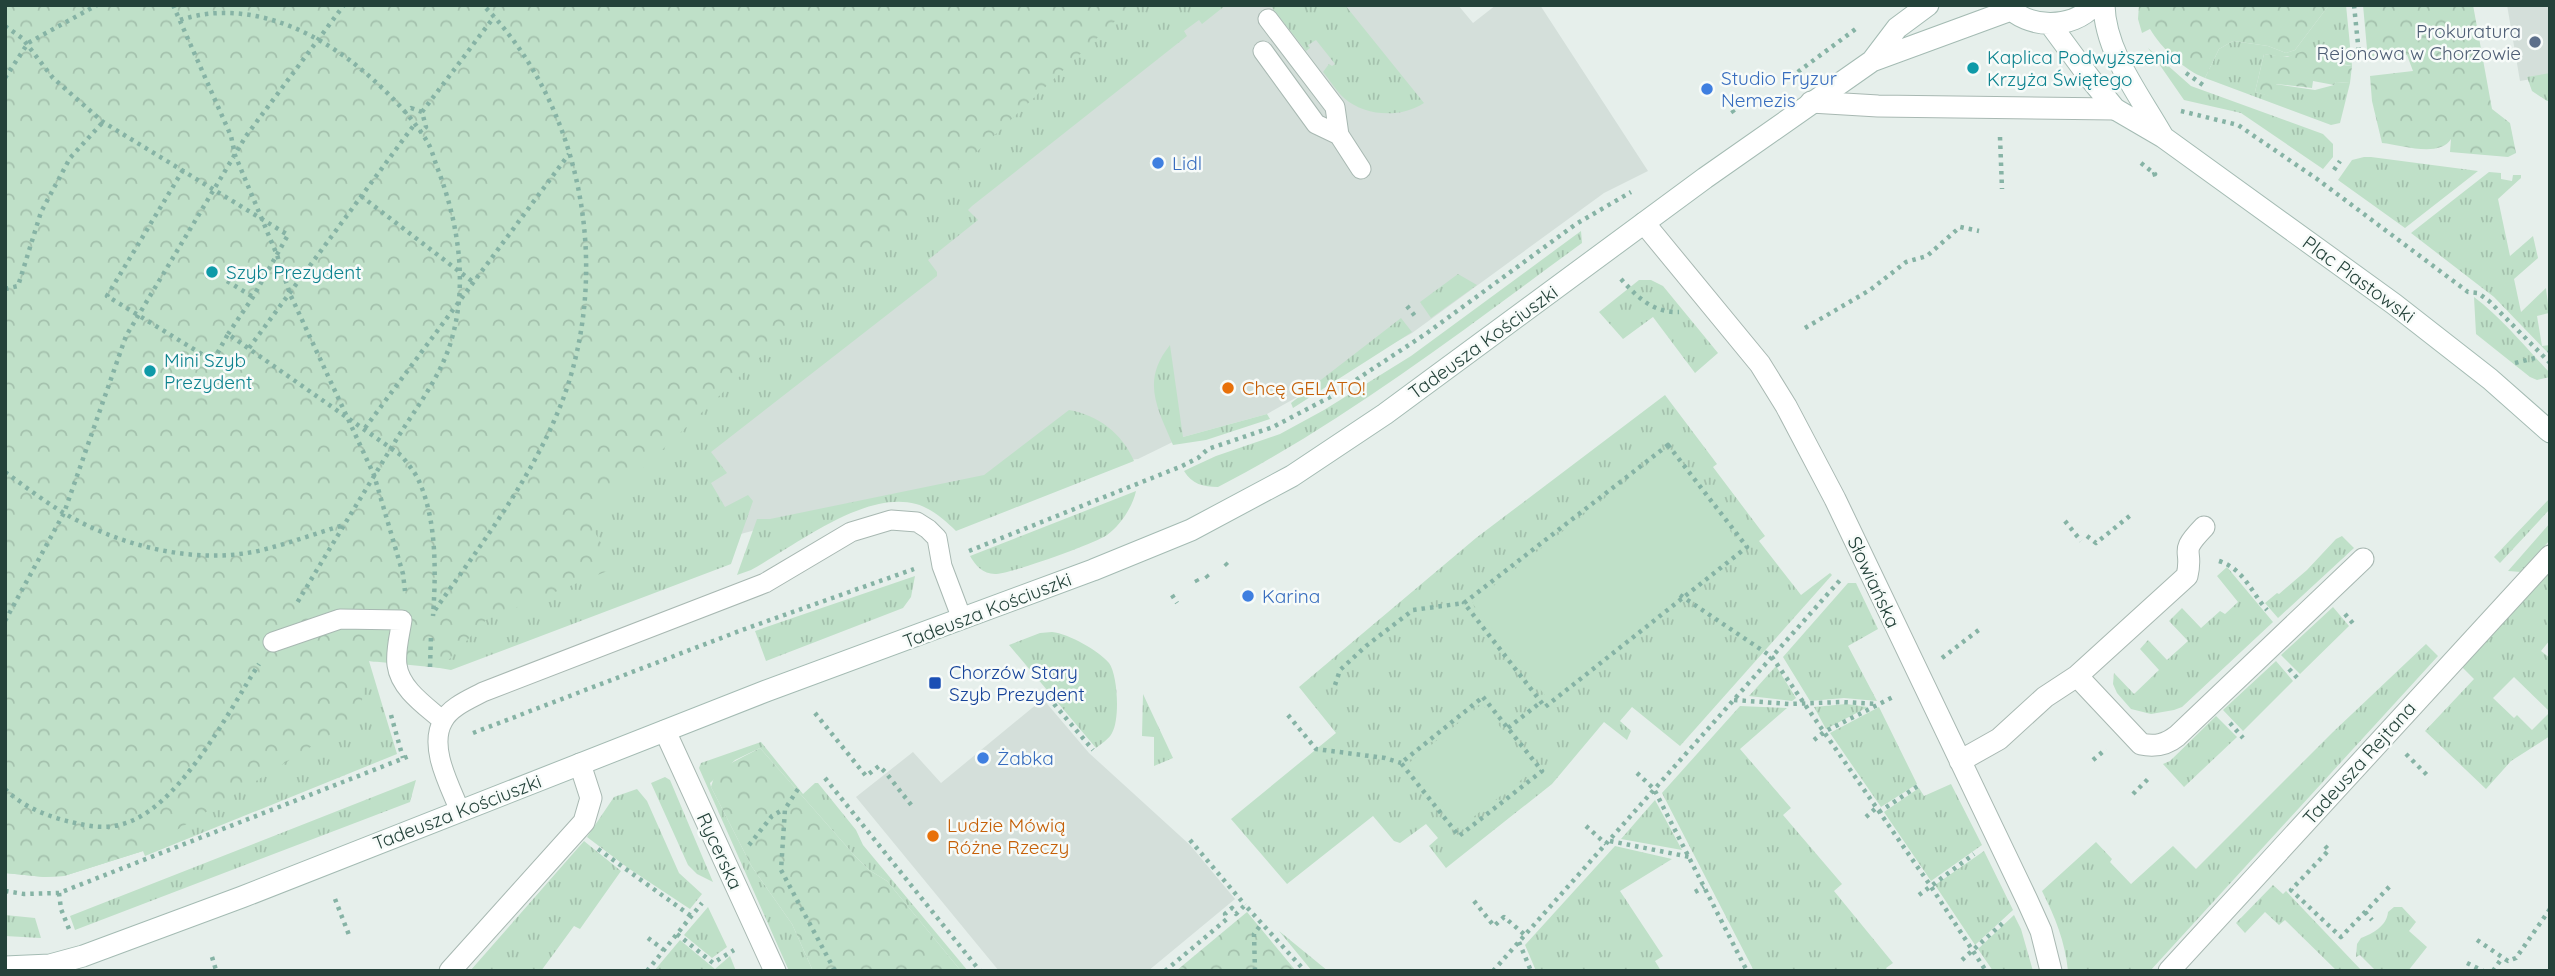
<svg xmlns="http://www.w3.org/2000/svg" width="2555" height="976" viewBox="0 0 2555 976" font-family="Quicksand,sans-serif">
  <style>
    .built { fill: #d4dfda }
    .grass { fill: url(#grass-tufts); fill-rule: evenodd }
    .forest { fill: url(#forest-crowns) }
    .pitch { fill: #bfe0c8 }
    .lines { fill: none; stroke-linecap: round; stroke-linejoin: round }
    .lane-casing { stroke: #a8b8b2; stroke-width: 21 }
    .street-casing { stroke: #a8b8b2; stroke-width: 23 }
    .secondary-casing { stroke: #a4bbb3; stroke-width: 23 }
    .path { stroke: #86b3a5; stroke-width: 4.5; stroke-dasharray: 3.5 5; stroke-linecap: butt }
    .lane { stroke: #fff; stroke-width: 19 }
    .street { stroke: #fff; stroke-width: 21 }
    .secondary { stroke: #fff; stroke-width: 21 }
    .service-dot { fill: #5c6f8a; stroke: #f7fbf9; stroke-width: 2.5 }
    .culture-dot { fill: #0f9aa8; stroke: #f7fbf9; stroke-width: 2.5 }
    .shop-dot { fill: #3f7fe0; stroke: #f7fbf9; stroke-width: 2.5 }
    .food-dot { fill: #e8710a; stroke: #f7fbf9; stroke-width: 2.5 }
    .transit-dot { fill: #1a4fb4; stroke: #f7fbf9; stroke-width: 2.5 }
    .labels { text-anchor: middle; dominant-baseline: central; stroke-width: 5; stroke-linejoin: round; paint-order: stroke }
    .service-label { font-size: 19px; fill: #4e5e75; stroke: #f7fbf9; text-anchor: end }
    .culture-label { font-size: 19px; fill: #0d838f; stroke: #f7fbf9; text-anchor: start }
    .shop-label { font-size: 19px; fill: #366cbe; stroke: #f7fbf9; text-anchor: start }
    .street-label { font-size: 19px; fill: #24423a; stroke: #f7fbf9 }
    .food-label { font-size: 19px; fill: #c56008; stroke: #f7fbf9; text-anchor: start }
    .transit-label { font-size: 19px; fill: #164399; stroke: #f7fbf9; text-anchor: start }
  </style>
  <defs>
    <pattern id="grass-tufts" width="24" height="20" patternUnits="userSpaceOnUse" patternTransform="scale(1.75)"><rect width="24" height="20" fill="#bfe0c8"/><path d="M3 7l-1-3M5 7V3M7 7l1-3M15 17l-1-3M17 17v-4M19 17l1-3" fill="none" stroke="#a4c1ad"/></pattern>
    <pattern id="forest-crowns" width="20" height="18" patternUnits="userSpaceOnUse" patternTransform="scale(1.75)"><rect width="20" height="18" fill="#bfe0c8"/><path d="M2 6a3 3 0 1 1 6 0M12 15a3 3 0 1 1 6 0" fill="none" stroke="#a4c1ad"/></pattern>
  </defs>
  <rect width="100%" height="100%" fill="#e6efeb"/>
  <!-- built -->
  <path class="built" d="M1132,5h326l15,18 23,-18h44l108,166 -44,22 -192,140 -145,81 -84,23 -45,22 -159,19 -142,30 -100,27 -55,-103z
    M2507,5h43v71l-30,5z
    M1043,699l46,54 101,92 45,54 -87,72h-149l-143,-174 57,-45 28,31z"/>
  <!-- grass -->
  <path class="grass" d="M488,5h738l-24,19 -3,-4 -15,11 3,5 -215,170 -4,4 10,10 -50,40 9,12v4l-226,176 16,21 -16,10 14,24 23,-12 5,6 -22,63 -280,106 -17,-3z
    M1270,5h75l79,98c-23,15 -58,14 -80,-5 -8,-7 -14,-18 -21,-26l6,-8 3,2 3,-2 -19,-24 -8,5 2,3 -4,3z
    M2329,5h17l6,61 -54,-11 -16,2 -18,-3 -9,38 16,4 4,-12 40,6 19,-5 2,-3 14,1 -10,40 -9,2 -126,-47 14,-29 14,-8 35,5 18,7 9,-3z
    M2148,48l43,38 132,48 10,10v13l-10,12 -82,-56 -57,-13z
    M2550,73v28h-3l-15,-10 -5,-14z
    M2364,157h7l107,14 -73,57 -67,-48 14,-20z
    M2489,172l12,1v6l11,2 1,-6h8v3l-23,21 12,57 23,-20 5,22 -24,21 7,33 25,-24 3,25 -12,3 5,30 8,-1v10l-56,-58 -83,-64z
    M1581,231l1,12c-119,87 -233,176 -364,244 -15,0 -26,-3 -34,-16l6,-3 26,-12 64,-22 44,-24 87,-54z
    M1458,274l19,11 -46,33 -11,-16z
    M1639,280h12l12,6 55,67 -23,20 -42,-56 -30,22 -24,-27z
    M2474,297c28,21 52,51 76,76v4l-13,3 -7,-3 -54,-43z
    M1401,318l11,14 -119,76 -2,-5z
    M1170,345l13,92 84,-23 3,5 -64,21 -33,5c-16,-38 -32,-64 -3,-100z
    M1665,395l52,69 -4,3 52,69 -6,5 42,54 29,-22 2,2 -152,171 -48,-39 -12,14 11,10 -4,9 -23,-18 -52,62 -106,84 -17,-22 9,-8 -12,-14 -26,19 -6,-2 -21,-25 -86,68 -56,-65 105,-86 -37,-46 177,-149z
    M1069,410c29,5 53,23 65,51l-178,70c-11,-11 -25,-23 -40,-27 -52,-14 -121,42 -165,66l-14,5 20,-56h13l214,-44z
    M1136,491c-3,15 -16,35 -29,44 -13,9 -97,39 -112,39 -12,0 -20,-9 -25,-18z
    M2550,498v11l-50,54 -6,-6z
    M2550,523v17l-29,32 -13,-1z
    M2342,536l12,12 -76,70 -13,-15 12,-10 2,1 28,-24 29,-31z
    M2227,567l46,55 -91,85 -8,3 -23,4 -20,-5 -14,-16 -4,-9 1,-11 20,21 25,-24 -19,-21 8,-9 19,20 21,-19 -19,-20 13,-13 19,20 19,-17 5,3 13,-12 -21,-26z
    M2550,571v69l-9,11 9,7v78l-39,25 -25,28 -61,-58 49,-52 -12,-12zM2514,677l36,35 -18,18 -15,-15 -3,3 -21,-20z
    M915,576l-4,21 -8,11 -137,53 -11,-30z
    M1848,583h8l22,46 -30,17 29,55 -33,-3 -34,3 -27,-44z
    M2333,607l16,19 -49,48 -19,-19z
    M1052,632c17,2 46,18 57,31 9,12 11,57 3,70 -3,6 -10,10 -16,15l-87,-103 31,-12z
    M2426,644l12,12 -288,315h-82c-3,-30 -13,-54 -26,-80l54,-49 16,17 -2,3 21,22 42,-38 23,23 137,-137z
    M324,649l54,13 -9,-1 28,93 -252,102 -2,-5 -79,25 -20,1 -39,-4v-72z
    M2276,661l17,20 -50,50 -20,-21z
    M1776,666l20,32 -4,3 -43,-5z
    M1143,694l30,64 -19,8v-29l-12,-1z
    M1846,704l22,3 -42,22 -12,-22z
    M1740,706l47,2 -47,41 51,59 -8,7 59,69 -8,7 59,72 -7,5 2,3h-134l-92,-178z
    M1879,707l38,77 -36,23 -51,-74z
    M2216,716l21,21 -53,50 -21,-23 7,-3z
    M761,742l42,52 12,-11h3l38,47 7,15 105,126h-7l-74,-90 -18,-11 -14,-14 -95,-108 -25,12 -25,23 1,4 41,80 40,57 21,47h-24l-90,-203 2,-5z
    M665,777l5,3 43,102 -16,-8 -9,-9 -37,-82z
    M416,780l-6,22 -335,128 -5,-14z
    M1951,784l31,61 -51,36 -47,-69 35,-24 5,8z
    M637,789l10,12 32,72 23,21 -12,15 -62,-41 -41,-31 27,-40z
    M1655,800l27,50 -61,-11z
    M584,841l37,30 -41,58 -6,-3 -33,45h-71z
    M1615,846l57,13 -52,32 43,65 -8,5 6,10h-125l-11,-26z
    M1984,851l29,59 -38,35 -40,-60z
    M2273,885l10,9 3,-3 76,80h-25l-52,-51 -6,5 -14,-13 -20,21 -9,-10z
    M708,907l19,40 -15,11 -28,-23z
    M2394,907h8l14,15 -7,9 18,16 -19,24h-32l-16,-16 -4,2 1,-13 4,-6c11,-4 26,-12 27,-26z
    M5,915l30,3 6,20 -36,-2z
    M2014,915l7,14 12,42h-40l-15,-22z
    M1279,931l49,40h-16z
    M680,940l35,29 15,-13 6,15h-82z"/>
  <!-- forest -->
  <path class="forest" d="M5,5h1127l-544,515 27,48 -128,51 -46,49 -72,-7 -10,56 -216,134 -79,25 -20,1 -39,-4z
    M2139,5h190l-34,45 -9,3 -18,-7 -35,-5 -14,8 -14,29c-21,-8 -43,-29 -55,-49l-8,4 -4,-14z
    M2363,5h110l19,104 18,14 6,30 -8,4 -58,-5 1,-13c-12,19 -49,6 -69,4l-10,-42 -2,-25 43,-5 -6,-16 -39,5z
    M2306,50l36,7v8l10,1 -2,17 -14,-1 -2,3 -21,-4 -1,7 -36,-4 -4,13 -17,-5 9,-38 23,3z
    M760,748l95,108 14,14 18,11 74,90h-148l-21,-47 -40,-57 -41,-80 5,-16z
    M1247,912l49,59h-120z"/>
  <!-- pitch -->
  <path class="pitch" d="M1666,450l76,96 -194,153 -76,-96z
    M1482,704l52,66 -75,58 -50,-65z"/>
  <g class="lines">
    <!-- lane casing -->
    <g class="lane-casing">
      <path id="lane" d="M1268,19l67,88 4,28 22,34
        M1263,51l53,73 23,11
        M273,642l67,-23 62,1c-2,14 -7,31 -5,45 3,24 29,41 46,56
        M460,811c-10,-25 -32,-64 -17,-90 7,-14 27,-22 40,-29l282,-109 86,-51 40,-12 26,2 11,7 9,9 5,28 20,53"/>
    </g>
    <!-- street casing -->
    <g class="street-casing">
      <path id="street" d="M1811,102l67,4 237,3
        M1644,223l116,141 26,42 49,93 192,401 14,31 10,40
        M2077,676l64,68c14,3 25,1 36,-8l186,-177
        M665,731l110,240
        M1960,761l39,-22 46,-42 32,-21 110,-100c7,-29 -10,-21 17,-49
        M450,971l134,-149 7,-24 -11,-34
        M2169,971l381,-415"/>
    </g>
    <!-- secondary casing -->
    <g class="secondary-casing">
      <path id="secondary" d="M2006,5c22,24 66,25 88,0
        M2104,5c1,47 36,91 58,130
        M2050,24l39,53 26,32 48,28 231,167 96,75 60,53
        M1872,61l25,-33 31,-23
        M5,967l45,-2 33,-9 159,-59 524,-206 327,-121 98,-40 101,-54 93,-62 320,-236 167,-117 139,-51"/>
    </g>
    <!-- path -->
    <path class="path" d="M173,5l58,131 4,19 42,100 13,39 84,181 29,99 2,17
      M2354,5l5,49
      M180,20c61,-20 124,5 172,42 25,19 60,53 76,81 4,7 6,16 9,24 21,54 31,115 15,171 -10,37 -36,70 -56,102 -33,54 -66,108 -99,163
      M5,26l17,12 31,40 50,44 185,113 -35,62 -25,37
      M2186,73l17,12
      M1791,77l66,-49
      M5,78l23,-35 69,-38
      M1732,110l3,4
      M2181,111l57,14 79,54 151,113 10,1 11,8 61,62
      M422,112l72,-95
      M404,113l7,-5 11,4 4,15 -6,5
      M2000,137l2,52
      M2141,163l14,11 -3,1
      M183,170l-76,126 106,65 15,-27 174,122c5,7 12,15 16,23 19,40 18,93 15,137
      M2334,170l6,-9
      M361,196l112,86
      M1621,279c16,18 32,34 58,33
      M227,281l26,16
      M5,289l13,-3 23,-74 29,-54 33,-36
      M1407,306l8,10
      M1805,328l65,-38 36,-28 21,-6 33,-29 19,4
      M249,348l165,-223
      M2548,353l2,-1
      M2515,363l20,-5
      M365,428l204,-274
      M1668,445l79,102 -202,160 -81,-104z
      M5,472c19,14 38,28 57,40 57,34 135,54 200,38 28,-7 55,-17 82,-25
      M2065,521l16,20
      M2087,536l9,7 36,-29
      M969,551l213,-85 16,-8 10,-9 65,-22 57,-30 97,-64 149,-109 55,-32
      M2219,561c25,8 32,31 48,49
      M1225,563l3,3
      M1206,575l4,5
      M1196,579l4,7
      M1172,595l5,8
      M1680,595l92,62 158,228 56,86
      M435,610c42,-60 89,-121 119,-189 61,-135 34,-310 -71,-416
      M2345,614l11,13
      M5,621l59,-108 62,-177 120,-200 98,-131
      M1942,658l38,-29
      M430,667l1,-32
      M2289,669l11,12
      M1335,685l5,-15 26,-24 47,-36 51,-7
      M1043,691l50,59
      M1483,697l59,74 -83,65 -58,-73z
      M1734,700l55,4 53,-2 36,2
      M815,713l51,63 13,-10 7,7 26,33
      M391,715l12,43
      M1288,715l28,34 69,9 16,5
      M2230,723l13,15
      M1508,728l33,-26
      M473,733l269,-103 172,-61
      M1814,740l10,-8 71,-36
      M2406,754l22,22
      M2093,760l13,-11
      M1637,773l17,16 93,182
      M825,778l155,193
      M5,789c16,17 44,28 66,33 16,4 32,7 48,3 59,-13 109,-113 140,-161
      M798,789l-13,20 -4,61 54,101
      M2133,794l18,-18
      M1879,812l39,-26
      M1866,817l10,-9
      M1586,826l20,18
      M1190,840l55,65
      M1610,841l80,16
      M749,845l23,-29 12,-7
      M2325,846l4,4 -38,40 50,47 50,-52
      M598,849l93,67
      M5,891l19,3 35,-1 353,-138
      M1695,892l9,-5
      M59,893l2,16 8,20
      M1919,895l55,-41
      M335,899l14,36
      M1474,901l20,25 10,-9 21,18
      M2365,912l7,8
      M677,934l36,29 21,-13
      M648,938l16,12
      M2477,940l31,21 8,-3 34,-49
      M1519,942l12,29
      M212,957l4,13
      M1962,960l43,-39
      M2467,963l16,8
      M647,971l55,-68
      M1165,971l62,-52 -2,-5 7,-6 4,6 9,-9 60,66
      M1255,971l-1,-37 8,-11
      M1493,971l348,-392
      M2493,971l9,-13"/>
    <!-- lane -->
    <use href="#lane" class="lane"/>
    <!-- street -->
    <use href="#street" class="street"/>
    <!-- secondary -->
    <use href="#secondary" class="secondary"/>
  </g>
  <!-- markers -->
  <circle class="service-dot" cx="2535" cy="42" r="7"/>
  <g class="culture-dot">
    <circle cx="1973" cy="68" r="7"/>
    <circle cx="212" cy="272" r="7"/>
    <circle cx="150" cy="371" r="7"/>
  </g>
  <g class="shop-dot">
    <circle cx="1707" cy="89" r="7"/>
    <circle cx="1158" cy="163" r="7"/>
    <circle cx="1248" cy="596" r="7"/>
    <circle cx="983" cy="758" r="7"/>
  </g>
  <g class="food-dot">
    <circle cx="1228" cy="388" r="7"/>
    <circle cx="933" cy="836" r="7"/>
  </g>
  <rect class="transit-dot" x="928" y="676" width="14" height="14" rx="3.5"/>
  <g class="labels">
    <!-- service labels -->
    <g class="service-label">
      <text x="2521" y="31">Prokuratura<tspan x="2521" dy="22">Rejonowa w Chorzowie</tspan></text>
    </g>
    <!-- culture labels -->
    <g class="culture-label">
      <text x="1987" y="57">Kaplica Podwyższenia<tspan x="1987" dy="22">Krzyża Świętego</tspan></text>
      <text x="226" y="272">Szyb Prezydent</text>
      <text x="164" y="360">Mini Szyb<tspan x="164" dy="22">Prezydent</tspan></text>
    </g>
    <!-- shop labels -->
    <g class="shop-label">
      <text x="1721" y="78">Studio Fryzur<tspan x="1721" dy="22">Nemezis</tspan></text>
      <text x="1172" y="163">Lidl</text>
      <text x="1262" y="596">Karina</text>
      <text x="997" y="758">Żabka</text>
    </g>
    <!-- street labels -->
    <g class="street-label">
      <text transform="translate(2359 279) rotate(36)">Plac Piastowski</text>
      <text transform="translate(1483 342) rotate(-36)">Tadeusza Kościuszki</text>
      <text transform="translate(1874 582) rotate(65)">Słowiańska</text>
      <text transform="translate(987 610) rotate(-21)">Tadeusza Kościuszki</text>
      <text transform="translate(2359 763) rotate(-48)">Tadeusza Rejtana</text>
      <text transform="translate(457 812) rotate(-21)">Tadeusza Kościuszki</text>
      <text transform="translate(720 851) rotate(65)">Rycerska</text>
    </g>
    <!-- food labels -->
    <g class="food-label">
      <text x="1242" y="388">Chcę GELATO!</text>
      <text x="947" y="825">Ludzie Mówią<tspan x="947" dy="22">Różne Rzeczy</tspan></text>
    </g>
    <!-- transit labels -->
    <g class="transit-label">
      <text x="949" y="672">Chorzów Stary<tspan x="949" dy="22">Szyb Prezydent</tspan></text>
    </g>
  </g>
  <!-- border -->
  <rect width="2555" height="976" fill="none" stroke="#24423a" stroke-width="14"/>
</svg>
